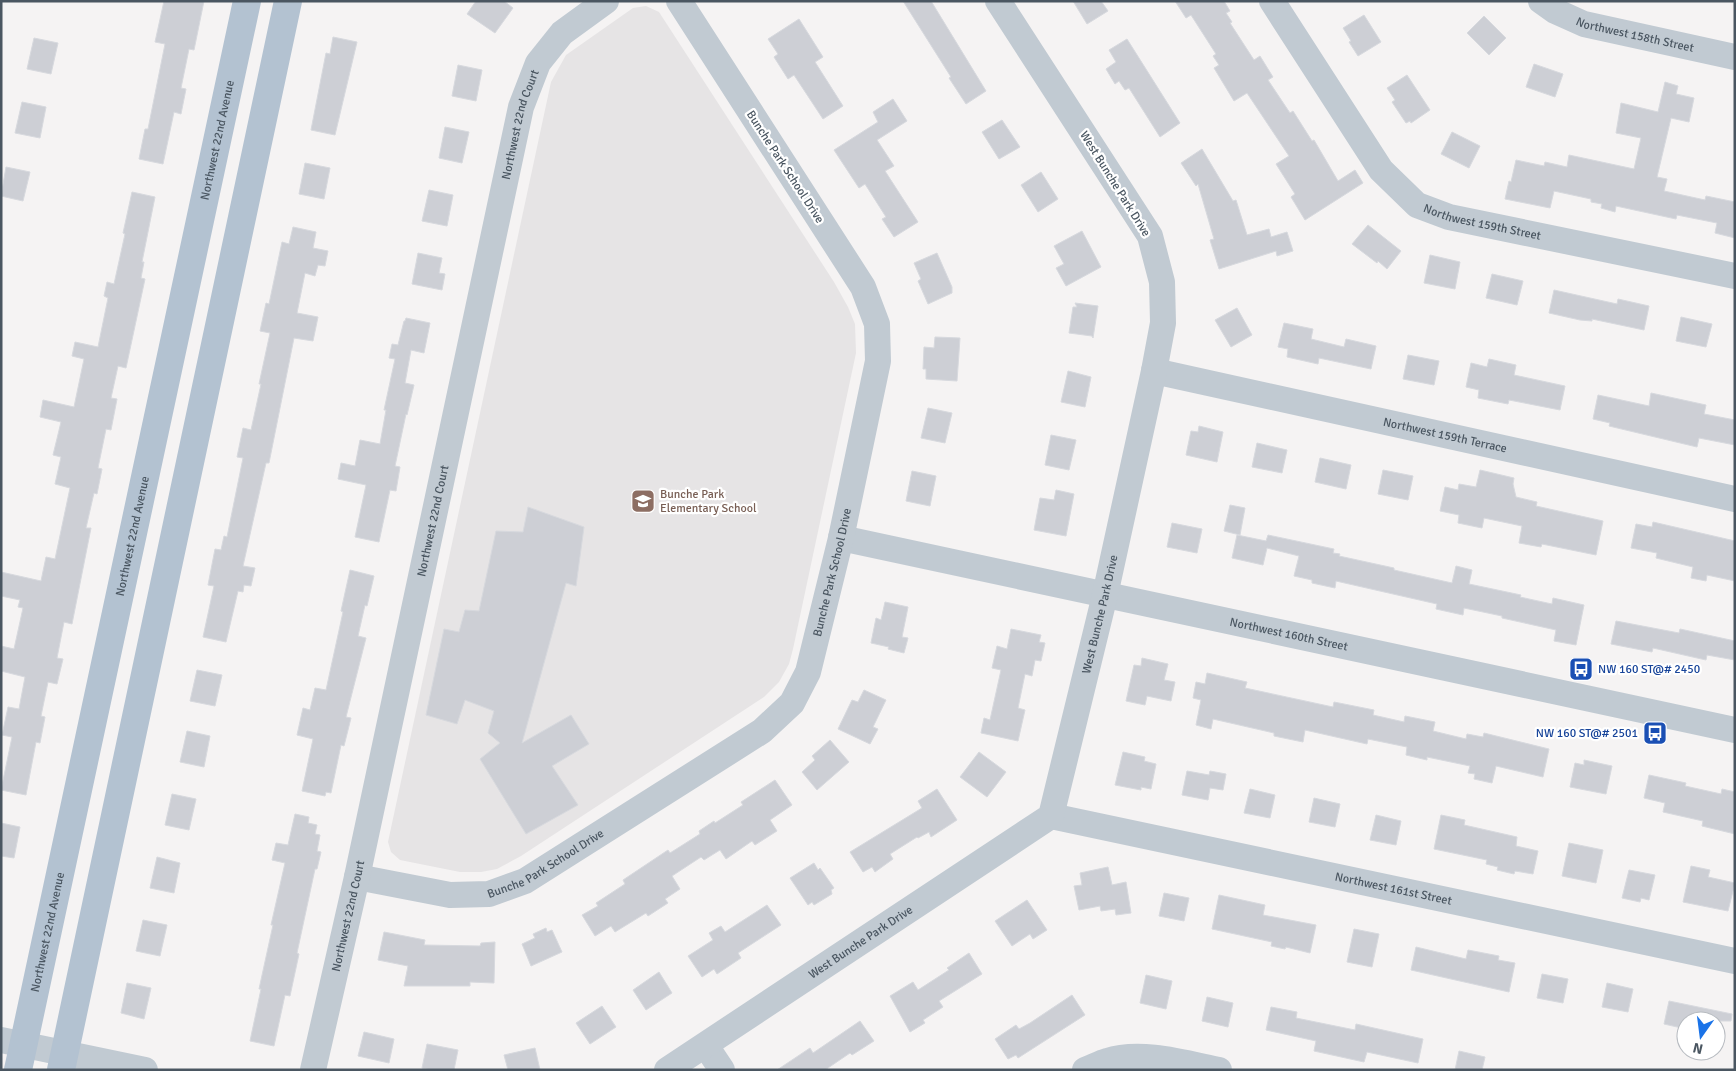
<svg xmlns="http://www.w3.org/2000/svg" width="1736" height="1071" viewBox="0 0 1736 1071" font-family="Signika,sans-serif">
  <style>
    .education { fill: #e6e4e5 }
    .building { fill: #cdcfd5; stroke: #d7d9de }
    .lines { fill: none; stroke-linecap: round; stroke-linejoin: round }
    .minor { stroke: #c1cad2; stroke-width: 26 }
    .major { stroke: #b3c2d1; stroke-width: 28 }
    .labels { text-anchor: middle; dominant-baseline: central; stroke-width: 4.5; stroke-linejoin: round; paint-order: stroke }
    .street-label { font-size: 12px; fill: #4a5661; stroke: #fff }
    .education-label { font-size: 12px; fill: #785e54; stroke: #fff; text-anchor: start }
    .transit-label { font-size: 12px; fill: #164399; stroke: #fff; text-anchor: start }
  </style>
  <rect width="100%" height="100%" fill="#f5f3f3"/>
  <!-- education -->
  <path class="education" d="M646,6l13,6 175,270 14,25 7,17 1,29 -63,296 -4,15 -10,18 -15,15 -243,159 -24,13 -16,3h-21l-60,-12 -9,-8 -3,-10 163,-760 15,-27 67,-47z"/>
  <!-- building -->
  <path class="building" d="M164,1h40l-10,49 -5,-1 -8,39 5,1 -5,25 -7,-2 -11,52 -24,-5 6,-30h3l17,-85 -10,-2z
    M476,1h28l9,7 -18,25 -28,-19z
    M903,1h28l55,90 -20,13 -17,-26 2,-1z
    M1073,1h28l7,10 -21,13z
    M1175,1h49l6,10 -4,2 6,9 -2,1 24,37 6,-4 13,21 -5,3 22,33 3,-2 19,30 2,-1 24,41 17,-11 8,13 -58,37 -14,-23 4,-3 -19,-30 13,-8 -42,-63 -13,8 -20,-33 5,-3 -6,-9 3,-2 -25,-39 -5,3z
    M1364,15l17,27 -23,14 -9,-14 2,-1 -8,-13z
    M1484,16l22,22 -17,17 -22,-22z
    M799,19l24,38 -8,5 28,44 -20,13 -29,-44 -6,4 -14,-22 4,-3 -10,-15z
    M333,37l24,5 -22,93 -24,-5 15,-77 4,1z
    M34,38l24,5 -7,31 -24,-5z
    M1127,39l53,84 -20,14 -31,-49 -4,2 -6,-9 -4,3 -9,-15 10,-7 -7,-12z
    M1534,64l29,10 -8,23 -29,-10z
    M458,65l24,5 -6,31 -24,-5z
    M1407,75l23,35 -19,13 -1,-2 -4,2 -14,-21 3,-2 -8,-12z
    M1665,82l13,4 -2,8 18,4 -5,24 -18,-4 -14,59 10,2 -3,12 41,9 1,-4 29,6v36l-20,-5 2,-10 -40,-8 -1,4 -60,-13 -1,6 -14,-4 1,-4 -11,-2v-3l-37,-8 -4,17 -45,-9 4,-18 2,1 5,-22 28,6 1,-4 22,5 2,-12 65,14 7,-31 -25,-5 5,-30 37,9z
    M893,99l14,22 -30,19 17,26 -9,5 33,51 -24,15 -12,-18 4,-2 -21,-33 -6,4 -25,-38 44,-28 -5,-10z
    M22,102l24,5 -6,31 -25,-5z
    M1002,120l18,27 -21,12 -17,-27z
    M445,127l24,5 -7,31 -23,-5z
    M1452,132l28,14 -11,22 -28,-14z
    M1202,149l31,52 3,-1 11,35 22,-6 2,8 16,-5 6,19 -16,5 -1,-5 -57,18 -9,-29 4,-1 -16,-55 -2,2 -15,-23z
    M305,163l25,5 -6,31 -25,-5z
    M6,167l24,5 -7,29 -22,-5z
    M1041,172l17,27 -20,13 -17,-27z
    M429,190l24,5 -6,31 -25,-5z
    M132,192l23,5 -13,65h2l-3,16 4,1 -19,89 -8,-2 -7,32 6,1 -6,31 -5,-1 -8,39 4,1 -5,25 -3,-1 -8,35h5l-19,96 -8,-2 -7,36 6,1 -6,25 -9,-2 -7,34 4,1 -5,26 -4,-1 -10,53 -25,-5 11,-53 -10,-2 6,-28 11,2 6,-32 -24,-6v-25l13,3 9,-41 -5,-1 2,-7 -19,-4v-24l40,9 5,-24 9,2 15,-71 -15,-4 6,-27 -8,-2 8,-33 -21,-5 3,-17 31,7 10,-48 -12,-3 3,-14 23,5 10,-49 -4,-2 3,-14 7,2 11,-50 -2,-1z
    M1368,225l33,26 -14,18 -9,-8 -1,2 -25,-19z
    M293,227l23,5 -3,16 15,3 -3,15 -7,-1 -3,11 -10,-3 -8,40 21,4 -5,24 -19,-3 -25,125h-3l-23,103 12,2 -4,18 -7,-1 -1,7 -5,-1 -12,51 -23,-5 11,-51 -6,-1 7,-36 6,1 3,-14 3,1 16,-79 -6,-1 6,-29 8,2 10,-46h-2l11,-51 -10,-2 6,-28 3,1 13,-62 7,2z
    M1082,231l19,36 -35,19 -10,-18 8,-4 -10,-18z
    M418,253l24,5 -3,15 6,1 -3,16 -30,-6z
    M937,253l15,34v6l-24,11 -10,-23 3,-2 -7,-16z
    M1430,255l30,7 -5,27 -31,-6z
    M1492,274l31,7 -6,24 -31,-7z
    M1554,290l63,14 1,-5 31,7 -5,24 -52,-11v2l-12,-1 -31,-7z
    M1075,303l23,3 -5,32 -1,-2 -23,-3 4,-26h4z
    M1237,308l15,27 -21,12 -16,-27z
    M1681,317l31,7 -6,23 -30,-6z
    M406,318l24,5 -6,30 -13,-3 -6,33 9,2 -7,30 -1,-1 -11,52 5,1 -4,24 -6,-1 -11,52 -24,-5 11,-52 -28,-6 3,-16 14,3 5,-26 20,4 6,-34h-2l11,-51 -6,-1 3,-14 6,1 6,-24h1z
    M1284,323l29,6 -2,10 33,8 2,-8 30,7 -5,23 -52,-11 -1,6 -31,-7 1,-8 -10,-2z
    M935,337l25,1 -3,43 -31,-2v-10h-3l1,-22 10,1z
    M1408,355l31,6 -5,24 -31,-6z
    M1489,359l27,6 -2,10 51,11 -5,24 -51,-10 -1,4 -30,-6 1,-8 -13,-3 5,-24 16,4z
    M1068,371l23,6 -6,30 -24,-5z
    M1651,393l55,12 -2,9 31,6v25l-36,-7 -2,9 -88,-21 1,-3 -17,-4 5,-24 51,11z
    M928,408l24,5 -7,30 -24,-5z
    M1199,426l24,6 -6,30 -31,-7 5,-24 7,1z
    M1051,435l25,5 -7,30 -24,-5z
    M1257,443l30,7 -5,23 -30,-6z
    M1320,458l31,7 -5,24 -31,-7z
    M1383,470l30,6 -5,24 -30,-6z
    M1480,470l34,8 -1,6 3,13 21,5 -1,4 67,15 -7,34 -54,-11 -1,3 -22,-4 3,-17 -38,-8 -2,10 -24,-5 1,-8 -19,-4 5,-24 13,3 1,-6 17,3z
    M912,471l24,5 -6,30 -24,-5z
    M1056,490l18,4 -8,42 -32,-6 6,-32 14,2z
    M1230,505l15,3 -5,27 -16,-4z
    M528,507l56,20 -8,59 -10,-3 -44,160 49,-28 18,29 -37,22 26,39 -52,29 -46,-75 20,-16 -12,-10 6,-22 -29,-11 -8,24 -31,-9 18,-86 15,3 6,-22 14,1 17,-80 27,1z
    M1653,522l82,19v40l-28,-6 -1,6 -15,-3 2,-11 -37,-9 1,-5 -26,-5 5,-24 16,3z
    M1172,523l30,6 -5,24 -30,-6z
    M1237,535l29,6 2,-6 66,14 -1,4 7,1 -1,2 55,12v2l58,13 4,-17 16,4 -3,14 52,11 -1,2 32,7 1,-6 31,7 -8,40 -22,-4 2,-11 -54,-12v-2l-38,-8 -1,7 -27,-6 1,-5 -101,-23 -1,7 -23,-5v-3l-18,-4 5,-20 -32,-8 -4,17 -31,-7z
    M350,570l24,6 -7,30 -2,-1 -7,31 8,2 -20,79 5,1 -7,28 -3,-1 -10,48 -5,-1 -1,4 -23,-5 11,-52 -16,-4 6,-27 7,2 5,-22 11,2 17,-78 -2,-1z
    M885,602l23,5 -6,30 6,1 -4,15 -16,-4 1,-2 -18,-4 5,-25 5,2z
    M1616,621l63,12 1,-4 55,12v19l-28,-5 -1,5 -53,-12 -1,4 -41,-8z
    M1011,629l30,6 -2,7 6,1 -4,18 -6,-1 -3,16 -7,-2 -7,34 7,2 -7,31 -37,-8 3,-15 6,2 11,-50 -9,-2 5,-22 10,3z
    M1142,658l26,6 -4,16 11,2 -4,19 -24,-5 -2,9 -19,-4 8,-36 7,1z
    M197,670l25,5 -7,31 -25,-5z
    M1207,673l40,9 -2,6 88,19 1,-5 40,8 -1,5 31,7 1,-6 30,6 -2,9 33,8 1,-5 16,3 1,-4 65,16 -6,28 -47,-11 -4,17 -18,-4 1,-5 -7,-1 2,-7 -43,-9v3l-21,-5 1,-8 -39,-8 -1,5 -62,-14 -2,12 -29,-6v-3l-61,-14 -2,10 -15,-4 5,-25 -8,-2 3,-16 9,2z
    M864,690l22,10 -13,27 5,2 -8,15 -32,-15 14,-29 6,2z
    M187,731l23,5 -6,31 -24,-5z
    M830,740l19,22 -32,28 -15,-18 13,-12 -3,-4z
    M979,752l27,20 -19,25 -27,-20z
    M1123,752l22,5 -1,4 12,3 -5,25 -10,-2v3l-26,-5z
    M1584,760l28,6 -6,28 -36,-7 5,-24 9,2z
    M1187,771l22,4 1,-4 16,3 -3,16 -13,-2 -2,12 -26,-5z
    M1649,775l37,8 -1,3 36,8 1,-5 13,3v42l-33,-8 1,-5 -40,-9 2,-9 -21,-5z
    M775,780l17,25 -22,15 7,11 -22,14 -3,-4 -26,18 -6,-9 -16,10 -3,-3 -29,19 8,13 -15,10 3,4 -20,13 -2,-3 -31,19 -4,-6 -16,10 -13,-21 16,-9 -2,-3 29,-19 -2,-4 45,-30 2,3 30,-19 -1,-3 15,-10 1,2 28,-18 -2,-3z
    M937,789l20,31 -26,17 -2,-5 -11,6 -1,-1 -27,17 3,5 -18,13 -3,-5 -9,5 -13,-20 72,-44 -4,-7z
    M1250,789l25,6 -5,23 -26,-5z
    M172,794l24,5 -7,31 -24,-5z
    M1314,798l26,6 -5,23 -26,-5z
    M295,814l14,3 -1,6 9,2 -2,9 5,1 -3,16 4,1 -4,17h-2l-18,84 2,1 -9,42 -5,-1 -11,51 -24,-5 11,-52h-2l14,-64h-2l14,-62 -13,-3 4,-17 12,2z
    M1376,815l25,6 -5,24 -26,-5z
    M1441,815l24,5 -1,5 53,12 -1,9 22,5 -5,23 -18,-3 -1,3 -17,-4 1,-3 -12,-3 1,-4 -53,-11z
    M1,823l19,4 -6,31 -13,-2z
    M1569,843l34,7 -7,33 -34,-7z
    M157,857l23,6 -6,30 -24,-5z
    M814,863l4,7 2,-2 14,20 -3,2 1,4 -18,11 -2,-3 -4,3 -18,-27z
    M1691,866l19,4 -2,7 27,6 -7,28 -45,-9z
    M1108,867l4,18 14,-3 5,31 -15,2 -1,-6 -14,2 -1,-5 -21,4 -5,-24 8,-1 -2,-12z
    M1629,870l26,5 -6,25 -8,-2 -1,4 -18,-4z
    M1164,893l25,5 -5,23 -25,-5z
    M1219,895l46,10 -2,10 53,10 -6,28 -24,-6 -1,2 -14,-3 1,-4 -60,-13z
    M1027,900l20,30 -14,9 -3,-5 -18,12 -17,-25z
    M767,905l14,20 -43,28 3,5 -24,16 -3,-5 -12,8 -14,-21 25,-16 -4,-7 12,-7 4,6z
    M143,920l24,5 -7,31 -24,-5z
    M546,928l1,4 5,-2 10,22 -31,14 -9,-22 13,-6 -2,-4z
    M1354,929l25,5 -7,33 -25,-5z
    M384,932l41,8 -1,5 56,1 1,-3 14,-1 -1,41 -24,-1v4h-66l4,-20 -30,-6z
    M1416,947l50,12 2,-9 31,6 -1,4 17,3 -6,29 -98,-22z
    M969,953l13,21 -43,27 4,6 -20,13 2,3 -15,9 -20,-36 23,-14 5,8 31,-20 -2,-2z
    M659,972l13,21 -26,17 -13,-20z
    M1542,974l26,5 -5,24 -26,-5z
    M1146,975l26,6 -6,28 -26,-6z
    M127,983l24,5 -7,31 -23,-6z
    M1607,983l26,6 -5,23 -26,-5z
    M1072,995l13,20 -67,43 -2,-3 -8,4 -13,-20 21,-14 3,4 11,-6z
    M1207,997l26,6 -5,24 -26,-6z
    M1669,1001l63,13 -1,7h-45v8l-22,-5z
    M602,1006l14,21 -26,17 -14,-21z
    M1271,1007l26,5 -1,6 59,12 1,-6 67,15 -5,24 -51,-11 -3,10 -50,-11 2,-10 -50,-11z
    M860,1021l14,20 -22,14 -2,-2 -25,17h-48l33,-22 3,5z
    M364,1032l30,7 -5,24 -31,-7z
    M427,1044l31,6 -4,20h-22l-10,-2z
    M535,1048l5,22h-32l-4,-15z
    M1459,1051l26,6 -3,13h-27z"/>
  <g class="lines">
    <!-- minor -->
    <g class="minor">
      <path id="s1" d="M1272,1l109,169 36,35 32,12 286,59"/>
      <path id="s2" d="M1541,1l14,10 29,13 151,33"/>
      <path id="s3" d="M1154,371l581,128"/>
      <path id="s4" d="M841,538l894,192"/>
      <path id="s5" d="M1051,816l684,145"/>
      <path id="s6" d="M357,877l93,18 39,-1 36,-13 237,-150 30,-28 16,-31 33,-134 37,-177 -1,-37 -14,-37 -184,-286"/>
      <path d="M1,1040l144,30"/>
      <path d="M706,1046l16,24"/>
      <path id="s7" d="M313,1070l44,-193 164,-770 17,-44 24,-30 44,-32"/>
      <path id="s8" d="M667,1070l384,-254 54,-221 49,-224 9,-48 -1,-41 -12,-46 -152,-235"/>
      <path d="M1085,1070c8,-3 15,-7 22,-9 34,-11 78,2 112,9"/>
    </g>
    <!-- major -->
    <g class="major">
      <path id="s9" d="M18,1070l229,-1069"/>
      <path d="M61,1070l227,-1069"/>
    </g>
  </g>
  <!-- icons -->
  <defs>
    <g id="school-square" transform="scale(1.25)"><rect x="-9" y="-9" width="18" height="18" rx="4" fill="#8d6e63" stroke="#fff"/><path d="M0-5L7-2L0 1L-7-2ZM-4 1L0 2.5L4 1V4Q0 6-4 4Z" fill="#fff"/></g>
    <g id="bus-square" transform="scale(1.25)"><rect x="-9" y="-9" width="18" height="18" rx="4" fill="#1a4fb4" stroke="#fff"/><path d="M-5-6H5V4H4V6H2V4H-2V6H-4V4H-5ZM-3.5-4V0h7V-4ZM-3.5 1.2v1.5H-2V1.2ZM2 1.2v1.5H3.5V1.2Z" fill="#fff"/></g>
  </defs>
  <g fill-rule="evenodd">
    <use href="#school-square" x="643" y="501"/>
    <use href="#bus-square" x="1581" y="669"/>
    <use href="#bus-square" x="1655" y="733"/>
  </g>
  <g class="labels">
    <!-- street labels -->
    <g class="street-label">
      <text stroke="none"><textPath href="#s2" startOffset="101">Northwest 158th Street</textPath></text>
      <text stroke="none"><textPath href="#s7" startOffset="968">Northwest 22nd Court</textPath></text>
      <text stroke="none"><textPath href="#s9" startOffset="951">Northwest 22nd Avenue</textPath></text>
      <text transform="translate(785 167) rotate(57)">Bunche Park School Drive</text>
      <text transform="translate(1115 184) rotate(58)">West Bunche Park Drive</text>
      <text stroke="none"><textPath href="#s1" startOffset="319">Northwest 159th Street</textPath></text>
      <text stroke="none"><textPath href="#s3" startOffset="298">Northwest 159th Terrace</textPath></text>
      <text stroke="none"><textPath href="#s7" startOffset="562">Northwest 22nd Court</textPath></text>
      <text stroke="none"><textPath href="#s9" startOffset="546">Northwest 22nd Avenue</textPath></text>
      <text stroke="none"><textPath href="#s6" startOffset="631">Bunche Park School Drive</textPath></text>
      <text stroke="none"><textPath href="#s8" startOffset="668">West Bunche Park Drive</textPath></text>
      <text stroke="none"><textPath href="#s4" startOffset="458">Northwest 160th Street</textPath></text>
      <text stroke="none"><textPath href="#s6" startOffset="198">Bunche Park School Drive</textPath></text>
      <text stroke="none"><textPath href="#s5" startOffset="350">Northwest 161st Street</textPath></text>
      <text stroke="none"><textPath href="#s7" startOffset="158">Northwest 22nd Court</textPath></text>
      <text stroke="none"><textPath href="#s9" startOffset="141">Northwest 22nd Avenue</textPath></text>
      <text stroke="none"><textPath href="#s8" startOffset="232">West Bunche Park Drive</textPath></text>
    </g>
    <!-- education labels -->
    <g class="education-label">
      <text x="660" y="494">Bunche Park<tspan x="660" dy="14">Elementary School</tspan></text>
    </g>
    <!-- transit labels -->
    <g class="transit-label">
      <text x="1598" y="669">NW 160 ST@# 2450</text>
      <text x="1638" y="733" text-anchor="end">NW 160 ST@# 2501</text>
    </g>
  </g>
  <!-- border -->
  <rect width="1736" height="1071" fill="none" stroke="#4a5661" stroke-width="5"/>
  <!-- north arrow -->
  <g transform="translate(1701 1036) rotate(194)"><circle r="24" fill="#ffffff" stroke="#b7bbc0"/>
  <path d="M0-4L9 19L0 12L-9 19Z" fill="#1a73e8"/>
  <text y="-8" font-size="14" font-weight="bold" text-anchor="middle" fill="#4a5661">N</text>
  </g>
</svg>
